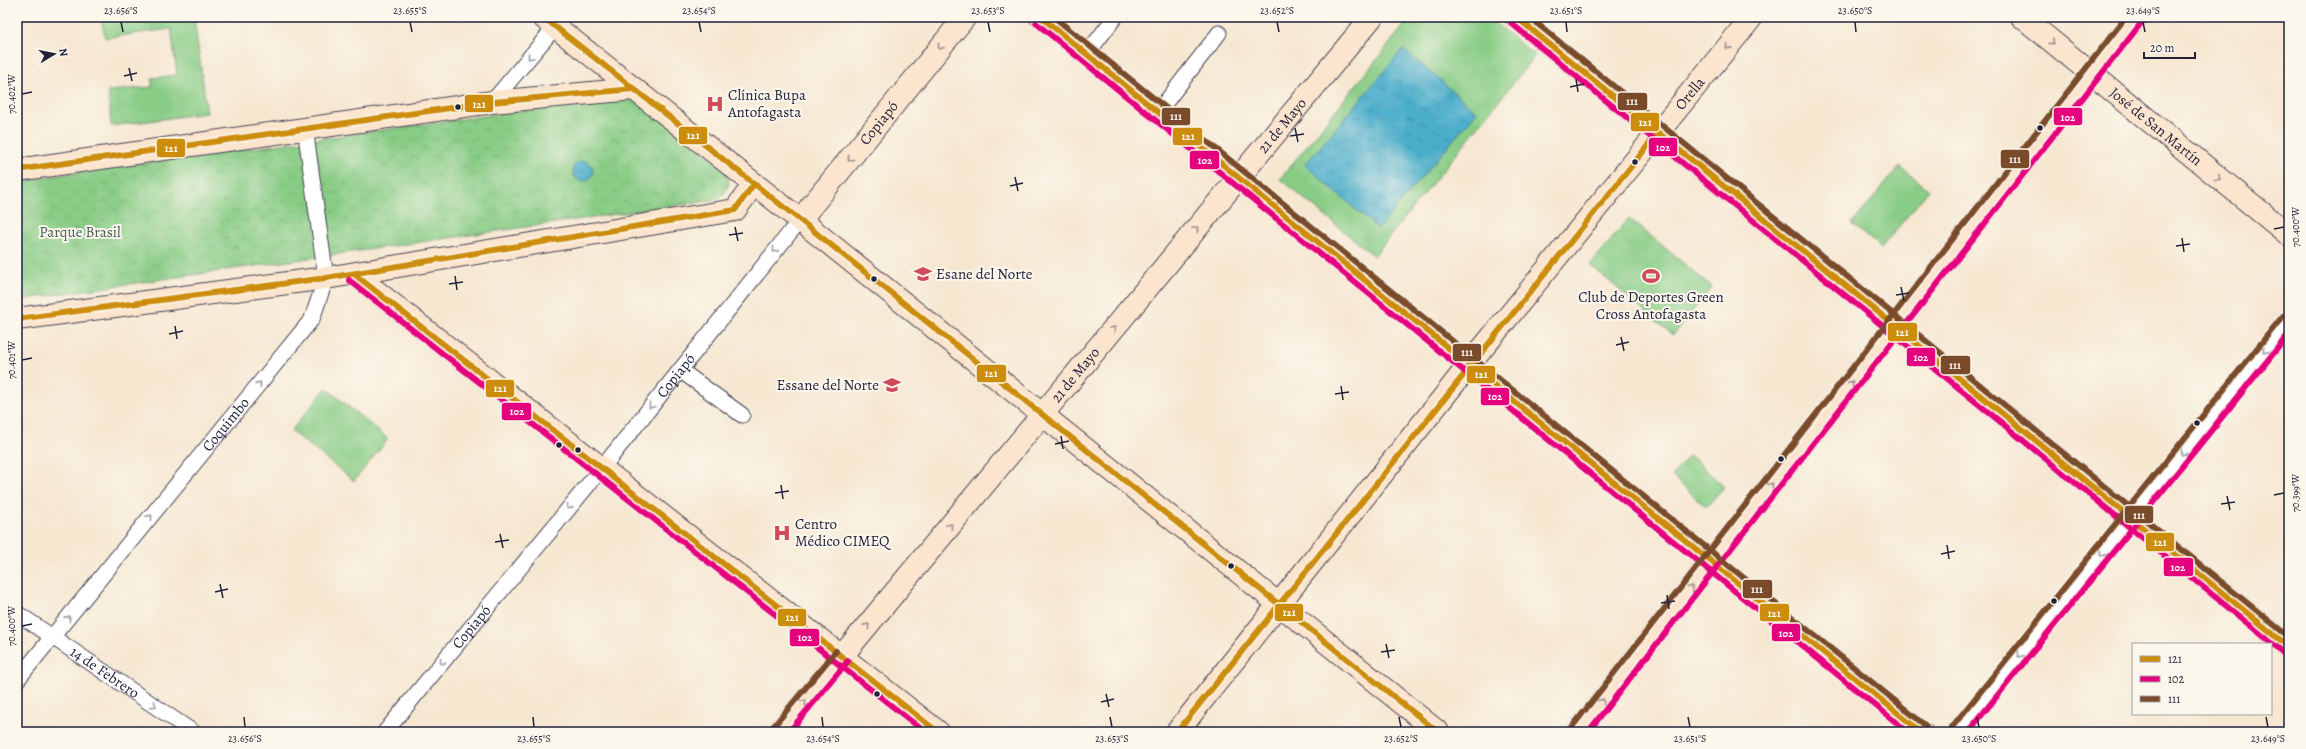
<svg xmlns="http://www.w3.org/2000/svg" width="2306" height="749" viewBox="0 0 2306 749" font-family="Alegreya,serif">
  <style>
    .green { fill: #88cc85; stroke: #557760 }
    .park { fill: url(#park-crowns); stroke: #557760 }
    .water { fill: url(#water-ripples); stroke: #366883 }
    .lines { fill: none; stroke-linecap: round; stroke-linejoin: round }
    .street-casing { stroke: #424052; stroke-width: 17 }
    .secondary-casing { stroke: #424052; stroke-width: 24 }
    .street { stroke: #fff; stroke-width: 15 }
    .secondary { stroke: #fce5cf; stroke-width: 22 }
    .bus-1-casing { stroke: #fbf7ec; stroke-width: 9 }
    .bus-2-casing { stroke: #fbf7ec; stroke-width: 9 }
    .bus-3-casing { stroke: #fbf7ec; stroke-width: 9 }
    .bus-1 { stroke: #cc8c0c; stroke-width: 6 }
    .bus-2 { stroke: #e5007d; stroke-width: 6 }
    .bus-3 { stroke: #7a4b2a; stroke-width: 6 }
    .oneway { stroke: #9a8d8c }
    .oneway2 { stroke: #9c9ca7 }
    .ticks { fill: none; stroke: #22223b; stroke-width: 1.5 }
    .bus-dot { fill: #22223b; stroke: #fbf7ec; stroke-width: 1.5 }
    .labels { text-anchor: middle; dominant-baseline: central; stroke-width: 4; stroke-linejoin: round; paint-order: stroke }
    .street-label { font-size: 15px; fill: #22223b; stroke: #fbf7ec }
    .poi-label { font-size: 15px; fill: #22223b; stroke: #fbf7ec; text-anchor: start }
    .park-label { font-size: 15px; fill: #465e55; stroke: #fbf7ec }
    .line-badge { stroke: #fbf7ec; stroke-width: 1.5 }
    .badge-label { font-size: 11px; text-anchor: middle; font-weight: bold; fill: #fff }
    .neatline { fill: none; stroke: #22223b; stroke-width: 1.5 }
    .ticks-label { font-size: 10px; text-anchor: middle; fill: #22223b }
  </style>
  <defs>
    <pattern id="park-crowns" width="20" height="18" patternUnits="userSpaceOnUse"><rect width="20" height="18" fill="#88cc85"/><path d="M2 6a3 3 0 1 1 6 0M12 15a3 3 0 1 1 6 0" fill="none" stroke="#75af74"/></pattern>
    <pattern id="water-ripples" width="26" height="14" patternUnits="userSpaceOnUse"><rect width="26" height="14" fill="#4baecb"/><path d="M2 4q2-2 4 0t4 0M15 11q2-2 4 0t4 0" fill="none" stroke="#3e8da6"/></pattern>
  </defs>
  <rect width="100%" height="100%" fill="#fbf7ec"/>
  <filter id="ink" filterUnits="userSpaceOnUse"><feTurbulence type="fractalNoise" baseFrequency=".025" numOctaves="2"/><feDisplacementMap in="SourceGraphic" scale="8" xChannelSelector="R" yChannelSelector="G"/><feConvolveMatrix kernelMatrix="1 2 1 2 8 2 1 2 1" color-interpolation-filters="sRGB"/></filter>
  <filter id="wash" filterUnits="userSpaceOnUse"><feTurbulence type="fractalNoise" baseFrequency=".012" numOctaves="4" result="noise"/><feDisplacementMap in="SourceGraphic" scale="16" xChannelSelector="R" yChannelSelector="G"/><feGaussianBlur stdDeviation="0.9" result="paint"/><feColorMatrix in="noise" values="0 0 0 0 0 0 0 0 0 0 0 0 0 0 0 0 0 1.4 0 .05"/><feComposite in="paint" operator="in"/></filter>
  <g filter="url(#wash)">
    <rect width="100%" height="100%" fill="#f6e7d1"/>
    <!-- green -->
    <path class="green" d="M101,17h93l13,96 -96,13 -3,-35 44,-4v-9l25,-3 -6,-46 -66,9z
      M1411,17h78l46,39 -161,200 -94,-77z
      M1900,166l29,24 -48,58 -29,-24z
      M1629,218l83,69 -39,48 -83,-70z
      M326,388l62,51 -34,42 -63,-50z
      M1690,455l34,32 -18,20 -34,-31z"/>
    <!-- park -->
    <path class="park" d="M633,95l94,76 2,13 -6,11 -9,5 -697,100v-119z"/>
    <!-- water -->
    <path class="water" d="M1403,49l74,63 -99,117 -73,-64z
      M573 171a10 10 0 1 1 20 0a10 10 0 1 1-20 0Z"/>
  </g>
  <g filter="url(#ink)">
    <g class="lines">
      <!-- street casing -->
      <g class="street-casing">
        <g id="street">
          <path d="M1087,54l28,-37"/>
          <path d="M492,102l63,-75 3,-8"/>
          <path d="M1158,112l61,-79"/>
          <path d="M680,370l62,45"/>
          <path id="s1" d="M17,613l176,119"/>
          <path id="s2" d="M17,680l295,-361 14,-41 -21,-150"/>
          <path id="s3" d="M385,732l217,-264 198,-248"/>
          <path d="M1958,732l331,-411"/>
        </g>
      </g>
      <!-- secondary casing -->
      <g class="secondary-casing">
        <g id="secondary">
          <path d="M543,17l257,203 638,512"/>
          <path d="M1041,17l880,715"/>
          <path d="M1516,17l773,630"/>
          <path id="s4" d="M2022,17l267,218"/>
          <path d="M17,170l475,-68 142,-13"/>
          <path id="s5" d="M800,220l165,-203"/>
          <path d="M354,274l584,458"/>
          <path d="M17,319l309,-41 409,-68 19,-26"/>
          <path id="s6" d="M779,732l593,-715"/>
          <path id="s7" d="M1177,732l292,-367 283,-348"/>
          <path d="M1578,732l558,-715"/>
        </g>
      </g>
      <!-- street -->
      <use href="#street" class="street"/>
      <!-- secondary -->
      <use href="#secondary" class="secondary"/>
      <!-- bus-1 casing -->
      <g class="bus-1-casing">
        <path id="bus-1" d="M543,17l257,203 638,512
          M1041,17l880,715
          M1516,17l773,630
          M17,170l475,-68 142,-13
          M354,274l584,458
          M17,319l309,-41 409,-68 19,-26
          M1177,732l481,-599"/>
      </g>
      <!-- bus-2 casing -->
      <g class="bus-2-casing">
        <path id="bus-2" d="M1036,23l872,709
          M1511,23l773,630
          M349,280l576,452
          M789,732l59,-71
          M1588,732l554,-710
          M1968,732l321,-398"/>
      </g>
      <!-- bus-3 casing -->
      <g class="bus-3-casing">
        <path id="bus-3" d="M1054,17l872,709
          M1529,17l760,620
          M773,727l63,-76
          M1572,727l554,-710
          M1952,727l331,-411"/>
      </g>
      <!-- bus-1 -->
      <use href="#bus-1" class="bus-1"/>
      <!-- bus-2 -->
      <use href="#bus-2" class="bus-2"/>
      <!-- bus-3 -->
      <use href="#bus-3" class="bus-3"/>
    </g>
    <!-- one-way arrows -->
    <defs><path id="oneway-chevron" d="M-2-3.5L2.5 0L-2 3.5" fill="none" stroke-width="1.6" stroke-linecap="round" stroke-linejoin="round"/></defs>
    <g class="oneway">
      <use href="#oneway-chevron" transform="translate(2052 42) rotate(40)"/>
      <use href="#oneway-chevron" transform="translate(940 47) rotate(129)"/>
      <use href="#oneway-chevron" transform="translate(1728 47) rotate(129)"/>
      <use href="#oneway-chevron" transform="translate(850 159) rotate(129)"/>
      <use href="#oneway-chevron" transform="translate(2218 178) rotate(39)"/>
      <use href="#oneway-chevron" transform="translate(1196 229) rotate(-50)"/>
      <use href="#oneway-chevron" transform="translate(1113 329) rotate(-50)"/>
      <use href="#oneway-chevron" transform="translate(1851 383) rotate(-52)"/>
      <use href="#oneway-chevron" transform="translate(1771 485) rotate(-52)"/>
      <use href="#oneway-chevron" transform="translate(950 526) rotate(-50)"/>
      <use href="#oneway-chevron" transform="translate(1691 588) rotate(-52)"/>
      <use href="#oneway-chevron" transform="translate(867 626) rotate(-50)"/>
      <use href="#oneway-chevron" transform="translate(1602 701) rotate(-52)"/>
      <use href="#oneway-chevron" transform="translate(804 702) rotate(-50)"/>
    </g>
    <g class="oneway2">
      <use href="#oneway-chevron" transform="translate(530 57) rotate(130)"/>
      <use href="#oneway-chevron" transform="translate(775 250) rotate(129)"/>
      <use href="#oneway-chevron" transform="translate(2265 351) rotate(129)"/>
      <use href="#oneway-chevron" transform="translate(259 384) rotate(-51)"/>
      <use href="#oneway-chevron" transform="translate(651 406) rotate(128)"/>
      <use href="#oneway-chevron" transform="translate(2183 453) rotate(129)"/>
      <use href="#oneway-chevron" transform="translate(569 507) rotate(129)"/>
      <use href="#oneway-chevron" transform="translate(150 517) rotate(-51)"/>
      <use href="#oneway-chevron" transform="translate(2102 554) rotate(129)"/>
      <use href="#oneway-chevron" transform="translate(68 618) rotate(-51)"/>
      <use href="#oneway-chevron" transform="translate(2020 655) rotate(129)"/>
      <use href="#oneway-chevron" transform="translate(442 662) rotate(129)"/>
      <use href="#oneway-chevron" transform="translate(154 705) rotate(34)"/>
    </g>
  </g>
  <!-- ticks -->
  <path class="ticks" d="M121,22l2,10M410,22l2,10M699,22l2,10M988,22l2,10M1277,22l2,10M1566,22l1,10M1855,22l1,10M2143,22l2,10M129,68l3,13M124,76l13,-3M1576,79l2,13M1570,87l14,-3M22,94l10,-2M1295,128l3,14M1290,136l14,-2M1015,177l3,14M1010,186l13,-3M735,227l3,14M2274,229l10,-2M729,235l14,-2M2182,238l2,14M2176,246l14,-2M455,276l2,14M449,284l14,-2M1901,287l3,14M1896,295l13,-2M175,326l2,13M169,334l14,-3M1621,337l3,14M1616,345l13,-3M22,360l10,-2M1341,386l2,14M1335,394l14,-2M1061,436l2,13M1055,444l14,-3M781,485l2,14M775,493l14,-2M2274,495l10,-2M2227,496l3,14M2221,504l14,-2M500,534l3,14M495,542l14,-2M1947,545l2,14M1941,554l14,-3M220,584l3,14M215,592l13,-3M1667,595l2,14M1661,603l14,-2M22,626l10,-2M1386,644l3,14M1381,652l14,-2M1106,694l3,13M1101,702l13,-3M244,717l1,10M533,717l1,10M822,717l1,10M1110,717l2,10M1399,717l2,10M1688,717l2,10M1977,717l2,10M2266,717l2,10"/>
  <!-- icons -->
  <defs>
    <g id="hospital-bare" transform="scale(1.38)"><path d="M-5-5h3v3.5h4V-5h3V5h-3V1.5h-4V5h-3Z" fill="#d1495b" stroke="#fbf7ec" stroke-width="2.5" paint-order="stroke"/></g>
    <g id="university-bare" transform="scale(1.38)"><path d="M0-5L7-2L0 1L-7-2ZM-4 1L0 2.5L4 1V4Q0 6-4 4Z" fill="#d1495b" stroke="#fbf7ec" stroke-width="2.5" paint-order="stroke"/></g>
    <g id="stadium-bare" transform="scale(1.38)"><path d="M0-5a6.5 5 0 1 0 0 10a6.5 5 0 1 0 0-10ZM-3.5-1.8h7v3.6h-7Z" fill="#d1495b" stroke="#fbf7ec" stroke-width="2.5" paint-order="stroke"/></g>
  </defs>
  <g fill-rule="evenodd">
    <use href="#hospital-bare" x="715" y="104"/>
    <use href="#university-bare" x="923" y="274"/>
    <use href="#stadium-bare" x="1651" y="276"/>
    <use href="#university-bare" x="892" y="385"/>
    <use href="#hospital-bare" x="782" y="533"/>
  </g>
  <!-- markers -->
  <g class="bus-dot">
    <circle cx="458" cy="107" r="3.5"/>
    <circle cx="2040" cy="128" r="3.5"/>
    <circle cx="1635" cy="162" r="3.5"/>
    <circle cx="874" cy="279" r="3.5"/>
    <circle cx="2197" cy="423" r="3.5"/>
    <circle cx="559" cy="445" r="3.5"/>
    <circle cx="578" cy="450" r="3.5"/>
    <circle cx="1781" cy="459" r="3.5"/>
    <circle cx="1231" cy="566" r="3.5"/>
    <circle cx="2054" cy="601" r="3.5"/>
    <circle cx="877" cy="694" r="3.5"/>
  </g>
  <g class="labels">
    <!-- street labels -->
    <g class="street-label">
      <text stroke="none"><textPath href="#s7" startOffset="819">Orella</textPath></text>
      <text stroke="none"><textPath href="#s5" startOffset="125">Copiapó</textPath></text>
      <text stroke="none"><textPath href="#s6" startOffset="788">21 de Mayo</textPath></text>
      <text stroke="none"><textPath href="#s4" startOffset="173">José de San Martín</textPath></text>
      <text stroke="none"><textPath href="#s3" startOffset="460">Copiapó</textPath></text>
      <text stroke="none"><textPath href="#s6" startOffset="464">21 de Mayo</textPath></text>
      <text stroke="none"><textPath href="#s2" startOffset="330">Coquimbo</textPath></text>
      <text stroke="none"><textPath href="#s3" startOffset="136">Copiapó</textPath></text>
      <text stroke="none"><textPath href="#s1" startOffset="106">14 de Febrero</textPath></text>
    </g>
    <!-- poi labels -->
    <g class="poi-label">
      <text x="728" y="95">Clínica Bupa<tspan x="728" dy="17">Antofagasta</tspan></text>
      <text x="936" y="274">Esane del Norte</text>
      <text x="1651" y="297" text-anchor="middle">Club de Deportes Green<tspan x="1651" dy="17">Cross Antofagasta</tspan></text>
      <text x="879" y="385" text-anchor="end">Essane del Norte</text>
      <text x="795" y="524">Centro<tspan x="795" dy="17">Médico CIMEQ</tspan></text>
    </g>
    <!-- park labels -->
    <g class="park-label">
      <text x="80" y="232">Parque Brasil</text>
    </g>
  </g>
  <g class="line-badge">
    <rect x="1617" y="92" width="31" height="19" rx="4" fill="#7a4b2a"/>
    <rect x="464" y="94" width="30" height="19" rx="4" fill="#cc8c0c"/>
    <rect x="1161" y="107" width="30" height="19" rx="4" fill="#7a4b2a"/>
    <rect x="2053" y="107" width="30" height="19" rx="4" fill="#e5007d"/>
    <rect x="1630" y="112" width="30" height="20" rx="4" fill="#cc8c0c"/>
    <rect x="678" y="126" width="30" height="19" rx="4" fill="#cc8c0c"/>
    <rect x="1172" y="127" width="31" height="19" rx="4" fill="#cc8c0c"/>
    <rect x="1648" y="137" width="30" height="20" rx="4" fill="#e5007d"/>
    <rect x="156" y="138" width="30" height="20" rx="4" fill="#cc8c0c"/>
    <rect x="2000" y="149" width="30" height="20" rx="4" fill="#7a4b2a"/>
    <rect x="1189" y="150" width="31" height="20" rx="4" fill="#e5007d"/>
    <rect x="1887" y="322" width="31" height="20" rx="4" fill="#cc8c0c"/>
    <rect x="1452" y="343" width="30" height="19" rx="4" fill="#7a4b2a"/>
    <rect x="1906" y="347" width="30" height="20" rx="4" fill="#e5007d"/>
    <rect x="1940" y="355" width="31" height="20" rx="4" fill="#7a4b2a"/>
    <rect x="976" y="364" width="31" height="19" rx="4" fill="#cc8c0c"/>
    <rect x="1466" y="365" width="30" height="19" rx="4" fill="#cc8c0c"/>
    <rect x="485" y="379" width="30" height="19" rx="4" fill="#cc8c0c"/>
    <rect x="1480" y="387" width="30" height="19" rx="4" fill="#e5007d"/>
    <rect x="501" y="402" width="31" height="19" rx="4" fill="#e5007d"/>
    <rect x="2124" y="505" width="30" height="19" rx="4" fill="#7a4b2a"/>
    <rect x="2145" y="532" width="30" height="20" rx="4" fill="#cc8c0c"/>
    <rect x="2163" y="557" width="31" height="20" rx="4" fill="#e5007d"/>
    <rect x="1742" y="579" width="31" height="20" rx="4" fill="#7a4b2a"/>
    <rect x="1274" y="603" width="30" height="19" rx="4" fill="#cc8c0c"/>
    <rect x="1759" y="603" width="31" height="19" rx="4" fill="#cc8c0c"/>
    <rect x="777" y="608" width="30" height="19" rx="4" fill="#cc8c0c"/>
    <rect x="1771" y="623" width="30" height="19" rx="4" fill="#e5007d"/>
    <rect x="789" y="628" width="31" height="19" rx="4" fill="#e5007d"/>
  </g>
  <g class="badge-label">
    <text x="1632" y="105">111</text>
    <text x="479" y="108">121</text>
    <text x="1176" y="120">111</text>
    <text x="2068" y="121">102</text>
    <text x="1645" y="126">121</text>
    <text x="693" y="139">121</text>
    <text x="1188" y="140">121</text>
    <text x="1663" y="151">102</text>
    <text x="171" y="152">121</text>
    <text x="2015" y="163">111</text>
    <text x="1205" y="164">102</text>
    <text x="1902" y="336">121</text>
    <text x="1467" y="356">111</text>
    <text x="1921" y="361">102</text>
    <text x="1955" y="369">111</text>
    <text x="991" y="377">121</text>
    <text x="1481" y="378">121</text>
    <text x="500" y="392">121</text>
    <text x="1495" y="400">102</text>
    <text x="517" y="415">102</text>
    <text x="2139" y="519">111</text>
    <text x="2160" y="546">121</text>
    <text x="2178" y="571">102</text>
    <text x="1757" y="593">111</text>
    <text x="1289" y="616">121</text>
    <text x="1774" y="617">121</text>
    <text x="792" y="621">121</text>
    <text x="1786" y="637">102</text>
    <text x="805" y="641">102</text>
  </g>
  <!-- margin -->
  <rect width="2306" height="749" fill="none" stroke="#fbf7ec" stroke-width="44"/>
  <!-- legend -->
  <rect x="2132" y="643" width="140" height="72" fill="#fbf7ec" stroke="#a4a2a5"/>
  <rect x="2140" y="656" width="20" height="6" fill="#cc8c0c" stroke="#a4a2a5"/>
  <text x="2168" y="663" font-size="12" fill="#22223b">121</text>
  <rect x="2140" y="676" width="20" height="6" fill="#e5007d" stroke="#a4a2a5"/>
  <text x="2168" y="683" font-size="12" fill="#22223b">102</text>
  <rect x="2140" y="696" width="20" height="6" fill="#7a4b2a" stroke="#a4a2a5"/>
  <text x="2168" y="703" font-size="12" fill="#22223b">111</text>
  <!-- north arrow -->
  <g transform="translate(54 54) rotate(80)" stroke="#fbf7ec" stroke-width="3" paint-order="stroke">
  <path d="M0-3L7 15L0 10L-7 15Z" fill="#22223b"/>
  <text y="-6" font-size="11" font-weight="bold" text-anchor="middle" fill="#22223b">N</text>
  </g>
  <!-- scale -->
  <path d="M2144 52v6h51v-6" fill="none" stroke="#22223b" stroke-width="2"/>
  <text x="2150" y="52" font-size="12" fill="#22223b" stroke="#fbf7ec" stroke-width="3" paint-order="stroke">20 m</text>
  <rect x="22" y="22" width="2262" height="705" class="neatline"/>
  <g class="ticks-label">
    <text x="121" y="14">23.656°S</text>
    <text x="410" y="14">23.655°S</text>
    <text x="699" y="14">23.654°S</text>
    <text x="988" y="14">23.653°S</text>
    <text x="1277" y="14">23.652°S</text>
    <text x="1566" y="14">23.651°S</text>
    <text x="1855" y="14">23.650°S</text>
    <text x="2143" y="14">23.649°S</text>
    <text transform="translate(11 94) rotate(-90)" y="4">70.402°W</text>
    <text transform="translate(2295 227) rotate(-90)" y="4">70.400°W</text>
    <text transform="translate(11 360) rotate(-90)" y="4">70.401°W</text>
    <text transform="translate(2295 493) rotate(-90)" y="4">70.399°W</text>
    <text transform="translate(11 626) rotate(-90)" y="4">70.400°W</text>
    <text x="245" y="742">23.656°S</text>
    <text x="534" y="742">23.655°S</text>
    <text x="823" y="742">23.654°S</text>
    <text x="1112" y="742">23.653°S</text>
    <text x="1401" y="742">23.652°S</text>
    <text x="1690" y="742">23.651°S</text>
    <text x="1979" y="742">23.650°S</text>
    <text x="2268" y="742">23.649°S</text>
  </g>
</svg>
